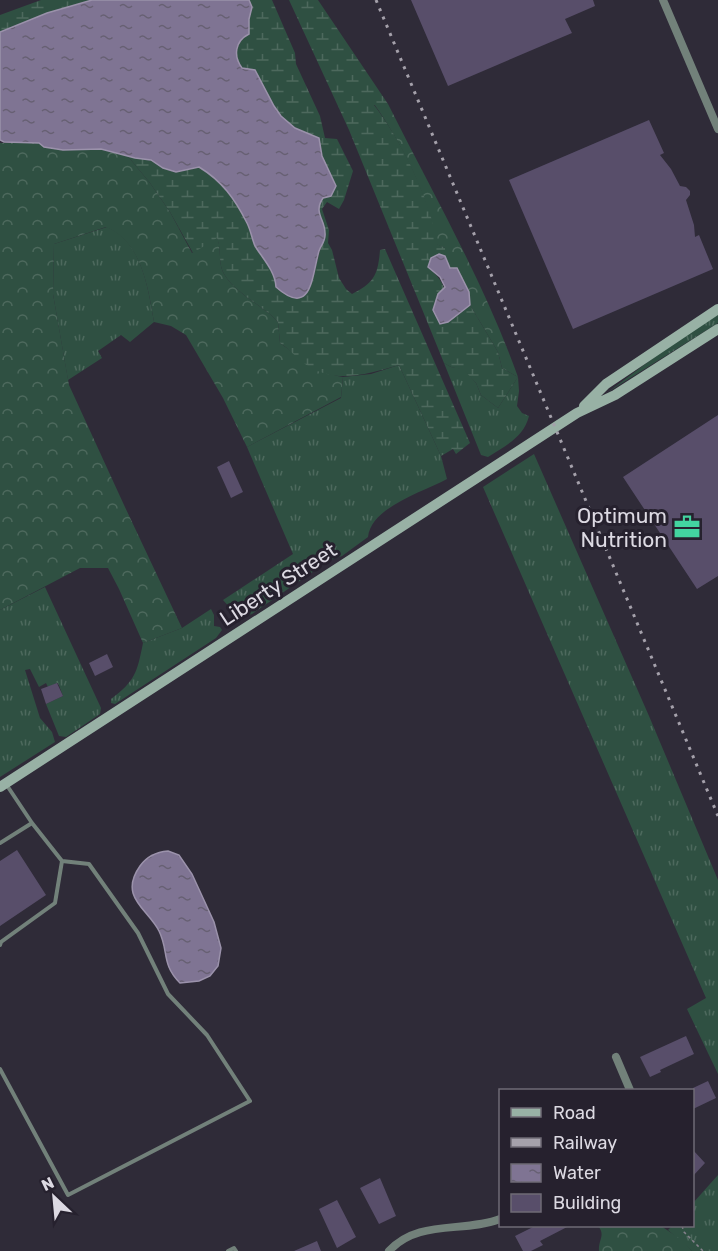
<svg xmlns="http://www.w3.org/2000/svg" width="718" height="1251" viewBox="0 0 718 1251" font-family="Rubik,sans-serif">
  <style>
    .grass { fill: url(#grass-tufts) }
    .forest { fill: url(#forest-crowns) }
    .wetland { fill: url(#wetland-marsh) }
    .water { fill: url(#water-ripples); stroke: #9b92ab; stroke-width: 1.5 }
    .building { fill: #584e6a }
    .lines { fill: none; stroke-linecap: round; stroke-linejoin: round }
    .path { stroke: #85818c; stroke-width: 1.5; stroke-dasharray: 3 3; stroke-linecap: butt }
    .lane { stroke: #72817a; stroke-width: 4 }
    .street { stroke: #72817a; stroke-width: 8 }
    .secondary { stroke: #98b1a5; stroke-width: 10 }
    .rail { stroke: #a5a1ab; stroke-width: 3; stroke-dasharray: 3 6; stroke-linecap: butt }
    .labels { text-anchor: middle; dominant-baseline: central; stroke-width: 6; stroke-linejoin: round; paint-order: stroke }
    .poi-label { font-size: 21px; fill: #dcd9e2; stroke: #26212e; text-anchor: end }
    .street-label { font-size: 21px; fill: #dcd9e2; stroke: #26212e }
  </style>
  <defs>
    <pattern id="grass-tufts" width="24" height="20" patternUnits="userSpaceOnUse" patternTransform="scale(1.5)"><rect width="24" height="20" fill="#2f5042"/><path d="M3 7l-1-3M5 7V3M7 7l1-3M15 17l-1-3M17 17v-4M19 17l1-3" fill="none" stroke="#4d695d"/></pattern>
    <pattern id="forest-crowns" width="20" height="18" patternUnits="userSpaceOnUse" patternTransform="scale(1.5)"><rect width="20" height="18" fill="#2f5042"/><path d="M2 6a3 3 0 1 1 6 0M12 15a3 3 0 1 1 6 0" fill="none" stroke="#4d695d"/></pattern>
    <pattern id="wetland-marsh" width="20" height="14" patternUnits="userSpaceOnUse" patternTransform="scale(1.5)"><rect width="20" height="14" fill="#2f5042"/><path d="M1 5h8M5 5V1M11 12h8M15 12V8" fill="none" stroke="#4d695d"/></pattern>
    <pattern id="water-ripples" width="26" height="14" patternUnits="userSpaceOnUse" patternTransform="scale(1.5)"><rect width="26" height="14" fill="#7f7493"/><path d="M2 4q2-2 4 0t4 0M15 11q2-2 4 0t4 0" fill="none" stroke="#676073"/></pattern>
  </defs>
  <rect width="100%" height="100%" fill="#2f2b38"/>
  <!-- grass -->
  <path class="grass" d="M107,227c35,15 41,61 47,95l-24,20 -9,-7 -23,16 4,7 -34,22 -15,-86 1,-50z
    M718,313v10l-110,69 57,-43z
    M444,363l7,4 13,2 12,14 5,12 17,13 20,-31 1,14 -2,15 5,7 7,3c-5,21 -24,30 -41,41l-7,-2z
    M399,365l42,91 6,23c-24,13 -76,28 -79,58l-26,19 -12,4 -78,54 -6,2 -12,-4 -11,-12 70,-46 -46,-107 94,-49 2,-21 28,-3z
    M534,454l115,262 69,164v194l-31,-65 19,-11 -223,-511z
    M45,587l56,121 -1,6 -34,23 -7,-1 -13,-32 17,-8 -5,-13 -10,4 -2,-4 -7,4 -9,-18 -5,1 15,48 12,14 3,10 -55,35v-167z
    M211,609l3,6v11l6,1 2,3 -6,8 -101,66 -4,-1v-4c24,-18 26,-26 32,-56l39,-15z
    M718,1175v76h-26l-24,-21 4,-4h20l1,-23z"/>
  <!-- forest -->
  <path class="forest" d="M374,104h14c45,90 96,178 130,273l-16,-9 -4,-16 -28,-47 -1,-13 -12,-24h-7l-5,-12v-8l-9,-4c-5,-44 -36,-104 -62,-140z
    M0,143h39l46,7 16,-1 25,5 24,29 20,29 22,41 25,-16c4,11 2,18 4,29 5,23 42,39 57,56l2,21c22,16 34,29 63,34l-2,20 -94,50 -24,-49 -37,-63 -15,-9 -17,-4c-6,-34 -12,-80 -48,-95l-52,17 -1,50 16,91 55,120 58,123 -39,15 -24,-54 -11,-21h-28l-80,42z
    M598,1226h63l18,12 13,13h-93c-1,-11 7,-16 -1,-25z"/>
  <!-- wetland -->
  <path class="wetland" d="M41,0h51l-45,13 -47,19v-17z
    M249,0h23l23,53 1,11 24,52 5,22 12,1 16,32 -9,29 -5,9 -12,-7 -5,7 7,21 -1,13 4,7 7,28 7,11 6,5c22,-11 26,-19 28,-44l5,-1 85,194 -14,11 -3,-5 -12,7 -42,-91c-32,9 -64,20 -94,-1 -9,-7 -16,-15 -25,-21l-2,-21c-15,-17 -52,-33 -57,-56 -2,-10 0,-17 -4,-28l-24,15 -23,-41 -20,-29 -24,-29 9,4 16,2 12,8 26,2 10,-3c23,14 36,32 48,56 4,8 5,16 8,22 8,14 20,26 21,42 36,32 36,-12 44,-36 1,-6 6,-10 5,-18 0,-14 -12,-20 -2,-35l-1,-42 -3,-18c-8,-4 -18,-7 -26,-12 -19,-13 -28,-37 -38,-56l-13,-2c-9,-12 -6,-26 7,-34v-15l3,-12z
    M289,0h29l70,104 -14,1c27,35 57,95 63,139l8,4v8l-6,-2 -8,4 -3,9c21,18 18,29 20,55l22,-17 28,47 4,16 16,9 -20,31 -17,-13 -5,-12 -12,-13 -13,-3 -7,-4 -95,-233z"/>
  <!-- water -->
  <path class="water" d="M92,0h157l3,7 -3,12v15c-14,7 -16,22 -7,34l13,2 19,36 7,10 14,12 24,10 3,18 14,30 -5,10 -8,2c-10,15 2,21 2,35 1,8 -4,12 -6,18 -7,24 -7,68 -43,36 -1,-16 -13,-28 -21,-41 -3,-7 -4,-15 -8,-23 -12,-24 -25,-42 -48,-56l-23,5 -13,-4 -12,-8 -16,-2 -34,-9 -38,1 -19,-3 -5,-4 -35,-1 -4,-2v-108l47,-19z
    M439,254l6,2 5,12h7l12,24 1,13 -22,17 -8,2 -7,-14 5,-16 7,-7 -5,-10 -12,-10 3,-9z
    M168,851l11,4 13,19 22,48 7,26 -3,18 -8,10 -11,5 -19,2c-19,-19 -11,-32 -21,-52 -11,-22 -41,-34 -19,-65 7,-10 16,-14 28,-15z"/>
  <!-- building -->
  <path class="building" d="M411,0h182l2,6 -30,13 7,14 -124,53z
    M649,120l15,33 -4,2 11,14 9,17 6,1 4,4v4l-4,5 8,25 1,12 4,-2 14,34 -140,60 -64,-149z
    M718,415v161l-21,13 -74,-112z
    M229,461l14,31 -12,6 -14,-31z
    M107,654l6,13 -18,9 -6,-13z
    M57,683l6,13 -17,8 -5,-15z
    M17,850l29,45 -46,31v-65z
    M686,1036l8,18 -34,16 1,2 -11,5 -10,-20z
    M708,1081l8,17 -23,11v-21z
    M693,1150l12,13 -12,13z
    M380,1178l16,38 -17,8 -19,-36z
    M337,1200l19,37 -19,11 -18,-39z
    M535,1226h34l-29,15 3,4 -12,6h-8l-8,-15z
    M317,1241l4,10h-27z"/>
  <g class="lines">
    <!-- path -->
    <path class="path" d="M682,1226l2,6 19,19"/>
    <!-- lane -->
    <path class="lane" d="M0,843l32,-20
      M0,945l1,-3 54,-39 7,-42
      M0,1069l68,126 182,-94 -43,-66 -39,-41 -30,-61 -49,-69 -27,-3 -30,-38 -26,-39
      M228,1251l6,-3 2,3"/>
    <!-- street -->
    <path class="street" d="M663,0l55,129
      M616,1057l14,33
      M389,1251c29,-32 74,-18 111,-32"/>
    <!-- secondary -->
    <path class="secondary" d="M584,406l22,-22 112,-75
      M0,787l577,-374 38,-18 103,-66"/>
    <!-- rail -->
    <path class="rail" d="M376,0l342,816"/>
  </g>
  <!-- icons -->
  <defs>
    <g id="office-bare" transform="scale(2.07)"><path d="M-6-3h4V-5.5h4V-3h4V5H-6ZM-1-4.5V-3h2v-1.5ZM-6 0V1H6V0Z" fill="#43d4a0" stroke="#26212e" stroke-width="2.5" paint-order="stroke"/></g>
  </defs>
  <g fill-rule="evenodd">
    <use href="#office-bare" x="687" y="527"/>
  </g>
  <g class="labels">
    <!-- poi labels -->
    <g class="poi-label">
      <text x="667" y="515">Optimum<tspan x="667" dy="24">Nutrition</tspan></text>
    </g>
    <!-- street labels -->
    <g class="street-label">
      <text transform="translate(278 584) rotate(-33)">Liberty Street</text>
    </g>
  </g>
  <!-- legend -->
  <rect x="499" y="1089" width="195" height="138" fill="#26212e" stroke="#6f6b76" stroke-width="1.5"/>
  <rect x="511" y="1108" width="30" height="9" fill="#98b1a5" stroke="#6f6b76" stroke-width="1.5"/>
  <text x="553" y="1119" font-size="18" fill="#dcd9e2">Road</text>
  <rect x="511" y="1138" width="30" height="9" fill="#a5a1ab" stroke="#6f6b76" stroke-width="1.5"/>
  <text x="553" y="1149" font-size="18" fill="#dcd9e2">Railway</text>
  <rect x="511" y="1164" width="30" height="18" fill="url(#water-ripples)" stroke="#6f6b76" stroke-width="1.5"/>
  <text x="553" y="1179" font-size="18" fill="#dcd9e2">Water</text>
  <rect x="511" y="1194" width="30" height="18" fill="#584e6a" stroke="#6f6b76" stroke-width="1.5"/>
  <text x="553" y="1209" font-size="18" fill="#dcd9e2">Building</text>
  <!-- north arrow -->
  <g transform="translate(54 1197) rotate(334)" stroke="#26212e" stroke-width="4.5" paint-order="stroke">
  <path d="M0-4.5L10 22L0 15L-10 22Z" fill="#dcd9e2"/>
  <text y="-9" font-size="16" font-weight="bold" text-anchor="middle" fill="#dcd9e2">N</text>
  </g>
</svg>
